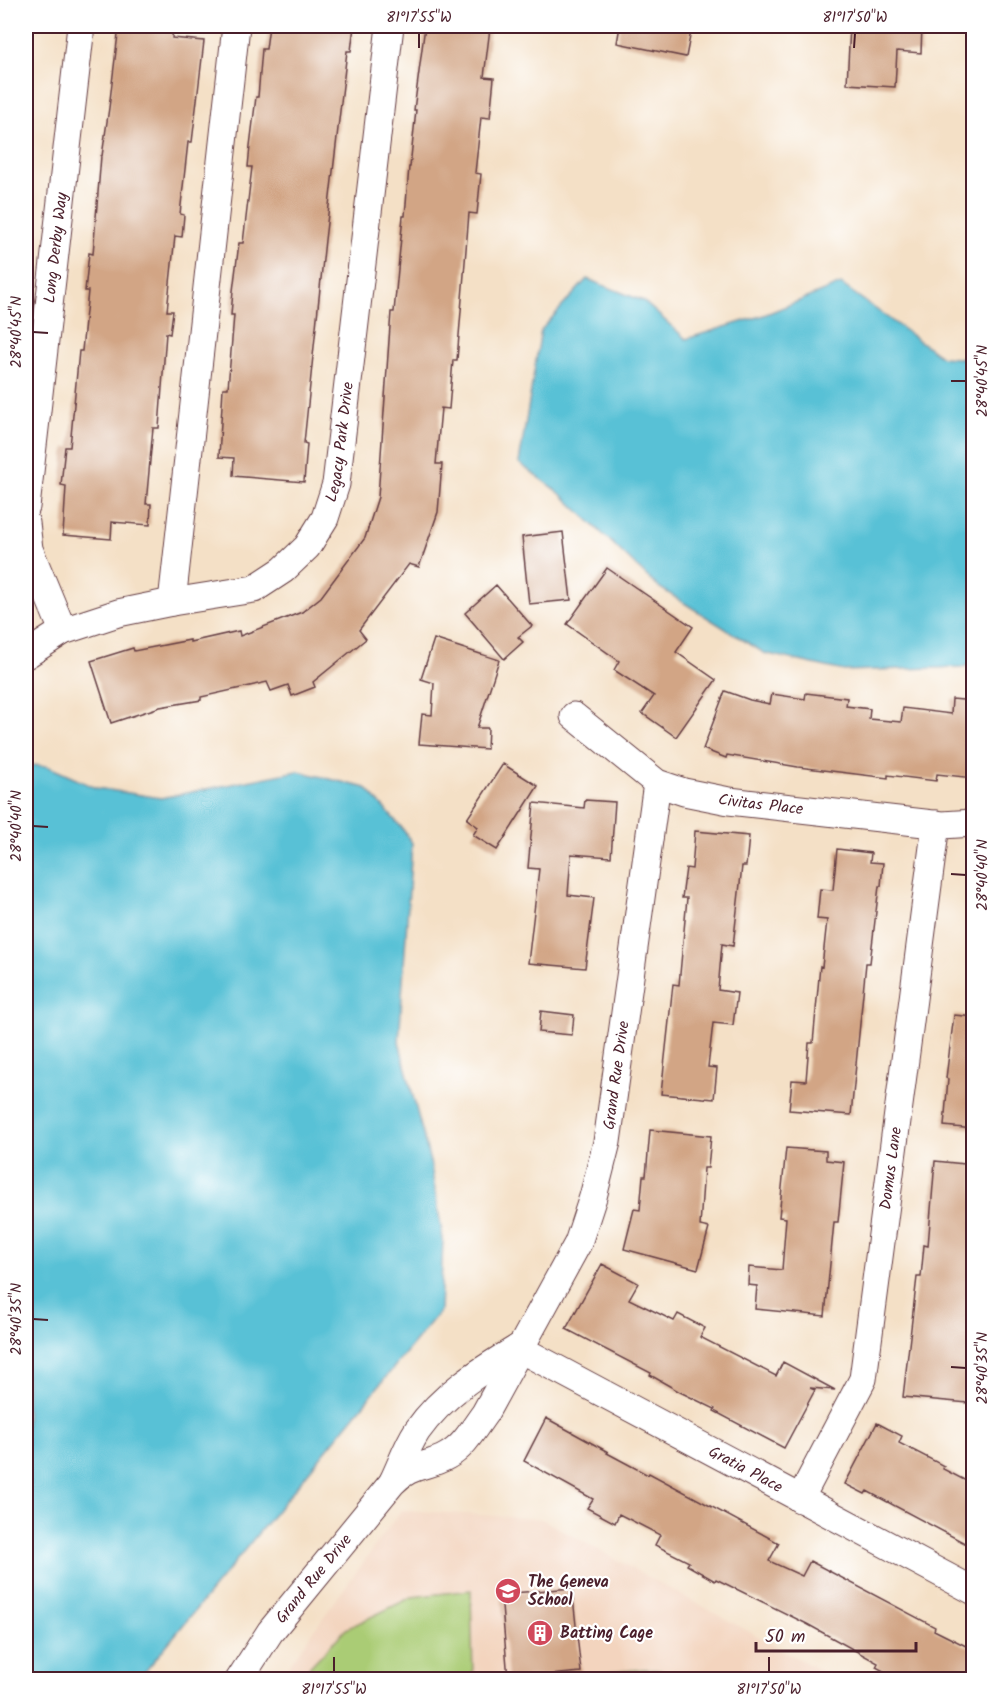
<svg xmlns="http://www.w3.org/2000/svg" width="999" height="1705" viewBox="0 0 999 1705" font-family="Kalam,sans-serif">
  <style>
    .built { fill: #f3d4be }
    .green { fill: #aacc75; stroke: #7a7650; stroke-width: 1.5 }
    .water { fill: #59c1d6; stroke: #527080; stroke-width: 1.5 }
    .building { fill: #d2a585 }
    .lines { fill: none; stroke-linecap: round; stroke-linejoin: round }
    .minor-casing { stroke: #643c42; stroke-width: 29 }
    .minor { stroke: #fff; stroke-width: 27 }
    .ticks { fill: none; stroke: #4a1f2b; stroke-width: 2 }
    .labels { text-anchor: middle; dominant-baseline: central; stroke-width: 4.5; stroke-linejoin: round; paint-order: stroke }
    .street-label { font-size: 16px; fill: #4a1f2b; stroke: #fff }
    .poi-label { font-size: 16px; font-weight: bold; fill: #4a1f2b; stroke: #fff; text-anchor: start }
    .neatline { fill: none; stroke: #4a1f2b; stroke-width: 2 }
    .ticks-label { font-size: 15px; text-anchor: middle; fill: #4a1f2b }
  </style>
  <rect width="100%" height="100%" fill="#fff"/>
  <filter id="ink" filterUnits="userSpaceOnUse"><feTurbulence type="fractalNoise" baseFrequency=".0167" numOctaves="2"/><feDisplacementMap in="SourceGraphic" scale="12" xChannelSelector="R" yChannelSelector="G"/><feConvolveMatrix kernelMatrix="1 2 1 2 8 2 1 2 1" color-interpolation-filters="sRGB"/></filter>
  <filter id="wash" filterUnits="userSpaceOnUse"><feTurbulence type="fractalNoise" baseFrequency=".008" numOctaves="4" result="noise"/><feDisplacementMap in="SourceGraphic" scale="24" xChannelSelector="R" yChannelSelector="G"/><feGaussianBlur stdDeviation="1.35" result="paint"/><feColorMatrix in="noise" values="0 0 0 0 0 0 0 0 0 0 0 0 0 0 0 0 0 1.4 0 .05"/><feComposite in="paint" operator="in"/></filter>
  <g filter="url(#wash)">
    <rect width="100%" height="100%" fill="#f4e0c6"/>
    <!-- built -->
    <path class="built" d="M401,1510l141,9 294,160 -558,1z"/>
    <!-- green -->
    <path class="green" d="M471,1590l2,89h-175l48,-50 66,-32z
      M645,1669l18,2 36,8h-132l19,-4z"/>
    <!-- water -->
    <path class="water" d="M587,279l56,22 43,38 78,-24 77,-31 101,73 31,2v303l-9,5 -120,4 -80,-18 -107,-67 -95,-91 -43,-32 22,-133z
      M26,765l21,1 49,22 65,10 137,-27 68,17 36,40 10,15 -13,199 32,124 12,73 -3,72 -301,368 -76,1 -37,-3z"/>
    <g id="blocks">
      <!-- building -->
      <path class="building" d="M119,26h54l-1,12 32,3 -12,101h-4l-8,72 4,1 -2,22 -7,-1 -8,75h6l-3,23 -4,-1 -7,95h-6l-7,76h5l-1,21 -38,-3 -1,17 -48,-4 3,-49 -5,-1 4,-38h5l9,-96h3l6,-60h-3l4,-38 4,1 8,-98h1l7,-48z
        M269,26h85l-3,25h-4l-22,189 -21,203 3,1 -3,38 -71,-6 1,-18 -15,-1 4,-69h5l6,-73h-3l2,-24 6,-48h4l9,-76h-4l2,-21 6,-49h2l4,-48h4z
        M425,26h41l24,2 -6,49 10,1 -4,40 -9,-1 -6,56 6,1 -4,40 -8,-1 -12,147h-4l-4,49 -8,-1 -5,56h6l-4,48 -19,55 -10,-3 -50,66 7,9 -53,43 2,5 -23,9 -4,-11 -17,6 -4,-9 -66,15v3l-41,7 -49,16 -20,-62 42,-13 1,3 56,-11v2l49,-11 1,5 62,-24 19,-15 44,-59 13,-41 13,-185h3l9,-96h2l4,-49h1l6,-57h-2z
        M620,26h72l-6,31 -69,-14z
        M850,26h72l-1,27 -24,-2 -2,36 -48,-3z
        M563,532l8,68 -42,4 -7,-67z
        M607,568l86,59 -17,25 40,28 -40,57 -34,-24 12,-17 -40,-26 5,-9 -52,-37z
        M496,585l36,41 -14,11 5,5 -19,17 -39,-46z
        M434,639l65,21 -22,68h11l-1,21 -68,-5 3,-30 10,1 2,-32 -13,-4z
        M725,691l25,9 20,4 2,-10 33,5 1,-6 41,5 -1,8 24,3 -1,10 32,3 2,-14 48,6 1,-15 22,2v77l-37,-4 -1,7 -48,-6v3l-90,-11 -71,-12 -1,3 -23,-9z
        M503,764l35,22 -41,64 -24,-15 5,-8 -11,-8z
        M585,800l30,2 -4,55 -40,-3 -3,41 26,3 -9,70 -57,-5 11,-94 -11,-1 6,-65 50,5z
        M695,831l54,5 -3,30h-4l-9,80 -11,-2 -4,46 19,3 -4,32 -20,-2 -5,44 9,1 -3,31 -53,-5 12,-110 6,1 8,-87h-5l4,-30 6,1z
        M837,849l34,4 -1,9 13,1 -2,23h-2l-9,77h-4l-15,152 -62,-5 3,-30 14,1 3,-38h4l7,-77 2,1 5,-47 -10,-1 3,-30 13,1z
        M541,1011l33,4 -2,20 -33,-3z
        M954,1015l20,2v112l-30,-3 4,-47 -2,-1z
        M650,1130l61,6 -3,32h-4l-4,58 9,2 -11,41 -74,-20 10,-40 6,1 3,-34h3z
        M786,1148l40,3v9l18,2 -6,60h-4l-9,94 -70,-7 2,-23 -9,-1 1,-18 33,3 4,-52 -7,-1z
        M935,1161l39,4v150l-5,46h3l-4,42 -65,-6 14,-120h4l3,-32 4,1z
        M602,1264l36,19 -9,16 45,22 4,-7 27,14 -5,9 76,39 7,-14 52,28 -25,-2 5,2 -31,58 -70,-37 1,-2 -35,-17 -30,-17 1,-2 -85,-44z
        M546,1418l62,34 -1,1 41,22 1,-2 130,70 -10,18 33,15 8,-15 125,66 -1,3 40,20v30h-74l-24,-13 2,-4 -71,-39 -91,-45 -1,2 -28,-16 2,-3 -34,-17 5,-10 -41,-21 -4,9 -28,-15 6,-9 -69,-38z
        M877,1423l25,13 -3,7 45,23 -1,3 31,16v63l-107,-57 -2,3 -20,-10z
        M572,1588l9,84 -73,7 -7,-85z"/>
    </g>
  </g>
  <g filter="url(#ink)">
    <use href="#blocks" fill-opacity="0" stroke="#643c42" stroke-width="1.5"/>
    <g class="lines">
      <!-- minor casing -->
      <g class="minor-casing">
        <g id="minor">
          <path id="s1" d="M26,507l55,-481"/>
          <path d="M26,523l3,26 34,82"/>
          <path d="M172,602l64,-576"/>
          <path id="s2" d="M26,655l37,-24 55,-18 54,-11 82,-13 29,-19 24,-23 18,-29 11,-34 54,-458"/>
          <path id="s3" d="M574,716l83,67 27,9 45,9 213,24 32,-2"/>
          <path id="s4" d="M518,1348l456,243"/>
          <path d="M393,1481c8,-16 14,-35 24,-50 26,-37 63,-60 101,-83"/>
          <path id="s5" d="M800,1499l63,-120 73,-555"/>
          <path id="s6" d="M239,1680l31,-48 122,-149c19,-20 34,-15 55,-27 17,-9 27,-28 38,-43l93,-170 15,-46 14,-55 50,-359"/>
        </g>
      </g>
      <!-- minor -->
      <use href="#minor" class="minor"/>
    </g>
  </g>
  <!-- ticks -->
  <path class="ticks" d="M419,48v-15M854,48l1,-15M33,332l15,1M951,381h15M33,826l15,1M951,874l15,1M33,1319l15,1M951,1367l15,1M334,1672v-15M769,1672v-15"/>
  <!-- icons -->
  <defs>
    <g id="school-disc" transform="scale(1.35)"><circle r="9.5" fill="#d1495b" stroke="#fff"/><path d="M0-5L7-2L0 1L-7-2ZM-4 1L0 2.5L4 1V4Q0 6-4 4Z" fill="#fff"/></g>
    <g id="building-disc" transform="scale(1.35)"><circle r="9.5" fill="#d1495b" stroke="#fff"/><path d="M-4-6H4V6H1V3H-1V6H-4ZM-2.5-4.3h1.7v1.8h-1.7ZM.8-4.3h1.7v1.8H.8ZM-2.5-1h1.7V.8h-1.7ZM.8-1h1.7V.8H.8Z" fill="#fff"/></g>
  </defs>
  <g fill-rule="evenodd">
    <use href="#school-disc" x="508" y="1591"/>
    <use href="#building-disc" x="540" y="1633"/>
  </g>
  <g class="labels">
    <!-- street labels -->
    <g class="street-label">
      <text stroke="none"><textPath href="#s1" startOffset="261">Long Derby Way</textPath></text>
      <text stroke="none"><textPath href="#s2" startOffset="420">Legacy Park Drive</textPath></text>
      <text stroke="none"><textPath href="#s3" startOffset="213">Civitas Place</textPath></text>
      <text stroke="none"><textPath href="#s6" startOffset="736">Grand Rue Drive</textPath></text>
      <text stroke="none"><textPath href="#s5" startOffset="348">Domus Lane</textPath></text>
      <text stroke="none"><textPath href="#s4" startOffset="258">Gratia Place</textPath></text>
      <text stroke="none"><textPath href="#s6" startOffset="126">Grand Rue Drive</textPath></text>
    </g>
    <!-- poi labels -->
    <g class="poi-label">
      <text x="528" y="1582">The Geneva<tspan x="528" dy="18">School</tspan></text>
      <text x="560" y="1633">Batting Cage</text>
    </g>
  </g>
  <!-- margin -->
  <rect width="999" height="1705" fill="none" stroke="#fff" stroke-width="66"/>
  <!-- scale -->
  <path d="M756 1642v9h160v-9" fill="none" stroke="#4a1f2b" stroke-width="3"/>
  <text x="765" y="1642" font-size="18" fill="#4a1f2b" stroke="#ffffff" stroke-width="4.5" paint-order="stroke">50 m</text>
  <rect x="33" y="33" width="933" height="1639" class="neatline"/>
  <g class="ticks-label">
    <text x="419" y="22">81°17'55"W</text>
    <text x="855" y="22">81°17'50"W</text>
    <text transform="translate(16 332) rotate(-90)" y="5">28°40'45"N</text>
    <text transform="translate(982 381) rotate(-90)" y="5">28°40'45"N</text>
    <text transform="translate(16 826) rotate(-90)" y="5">28°40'40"N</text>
    <text transform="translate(982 875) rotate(-90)" y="5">28°40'40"N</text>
    <text transform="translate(16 1319) rotate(-90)" y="5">28°40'35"N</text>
    <text transform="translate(982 1368) rotate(-90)" y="5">28°40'35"N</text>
    <text x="334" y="1694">81°17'55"W</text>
    <text x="769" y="1694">81°17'50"W</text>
  </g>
</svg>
